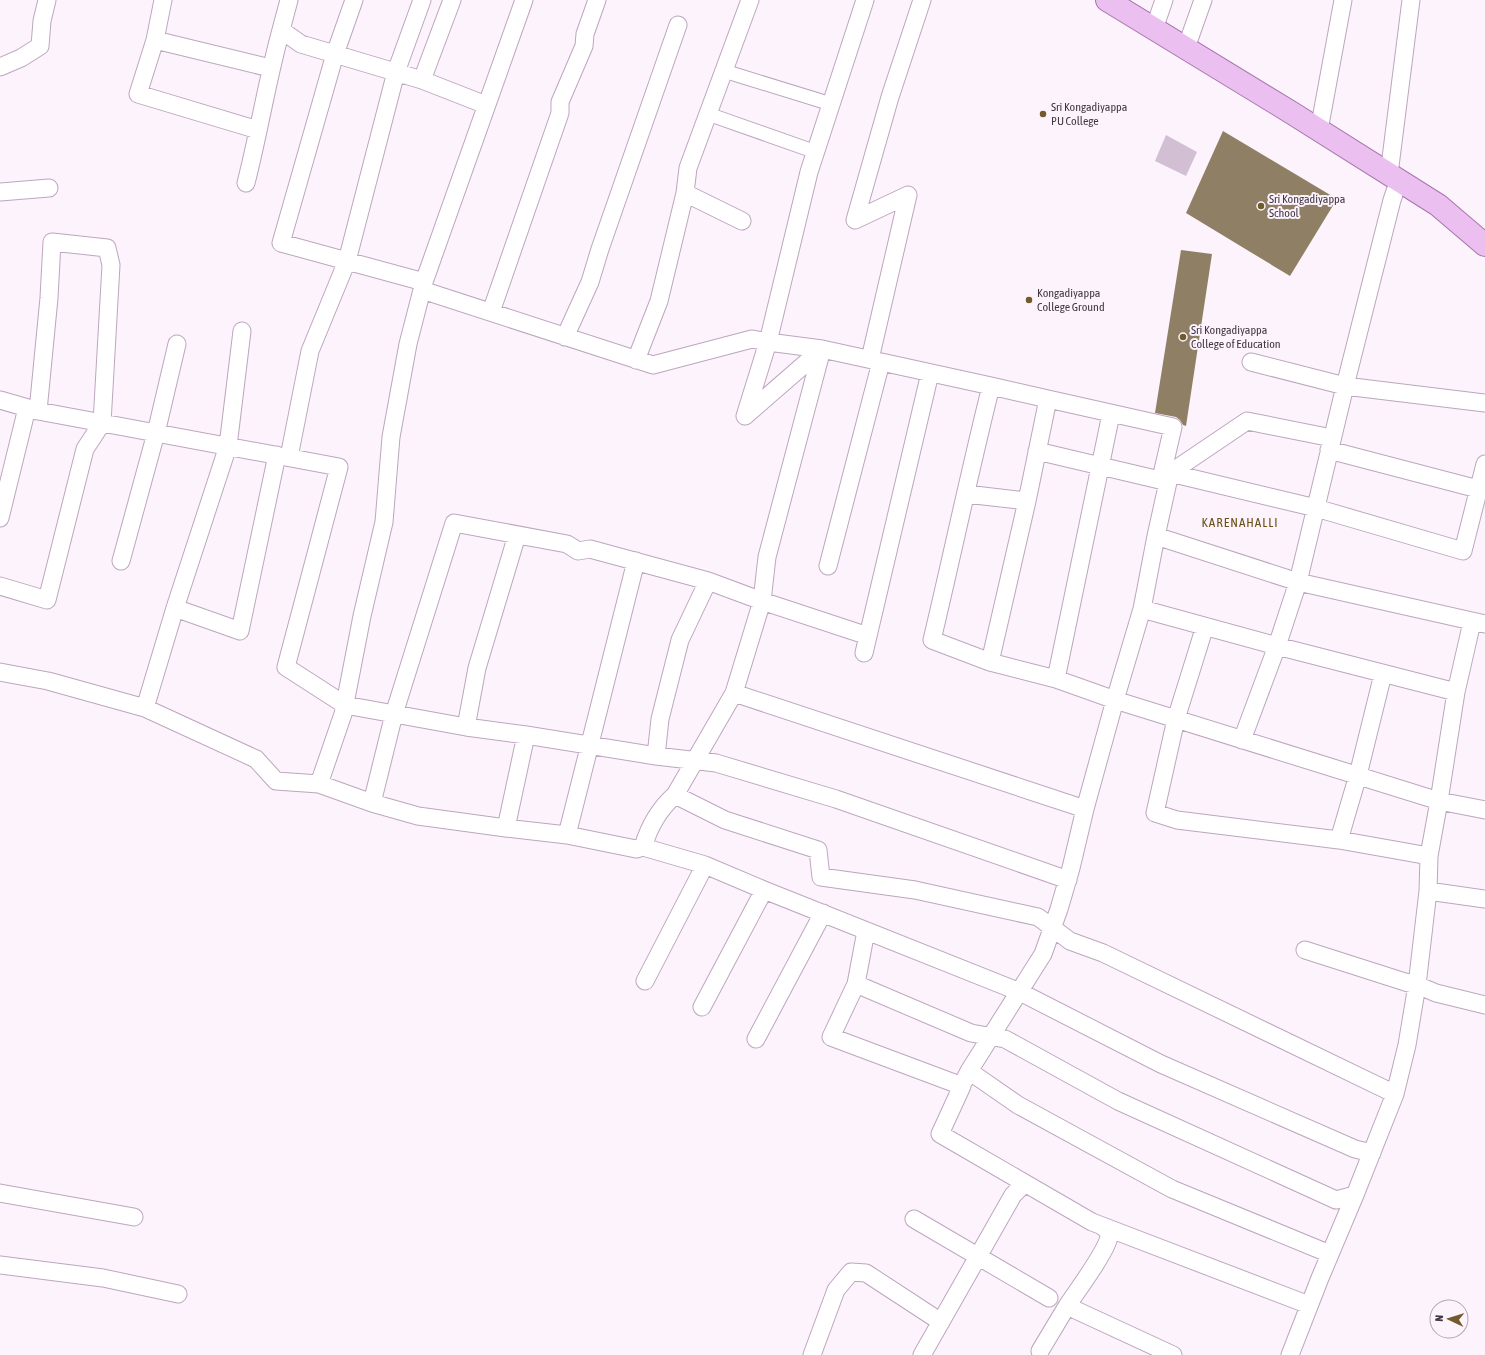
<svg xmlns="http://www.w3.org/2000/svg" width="1485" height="1355" viewBox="0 0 1485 1355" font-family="'Asap Condensed',sans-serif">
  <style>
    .green { fill: #d2bfd4 }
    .building { fill: #8f8065 }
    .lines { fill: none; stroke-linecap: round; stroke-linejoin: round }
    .pedestrian-casing { stroke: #bda6bf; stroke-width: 15 }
    .minor-casing { stroke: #bda6bf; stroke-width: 19 }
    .primary-casing { stroke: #a774ac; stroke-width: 24 }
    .pedestrian { stroke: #fff; stroke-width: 13 }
    .minor { stroke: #fff; stroke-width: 17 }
    .primary { stroke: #ebbfef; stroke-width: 22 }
    .poi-dot { fill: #725b2b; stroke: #fcf3fd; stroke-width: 1.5 }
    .labels { text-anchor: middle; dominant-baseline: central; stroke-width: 4; stroke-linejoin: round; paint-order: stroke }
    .poi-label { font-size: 12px; fill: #423843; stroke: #fcf3fd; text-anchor: start }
    .neighbourhood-label { font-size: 13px; letter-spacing: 1px; fill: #695017; stroke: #fcf3fd }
  </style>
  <rect width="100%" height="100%" fill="#fcf3fd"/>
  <!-- green -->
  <path class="green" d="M1166,135l31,17 -11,24 -31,-15z"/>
  <!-- building -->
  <path class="building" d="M1223,131l114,68 -47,77 -104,-63z
    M1181,250l31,4 -26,172 -3,-1 -3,-5 -4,-3 -21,-4z"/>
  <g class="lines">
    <!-- pedestrian casing -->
    <g class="pedestrian-casing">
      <path id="pedestrian" d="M724,71l107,33
        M708,114l108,38"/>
    </g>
    <!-- minor casing -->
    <g class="minor-casing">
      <path id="minor" d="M163,0l-8,40 115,28
        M289,0l-8,30 20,14 121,36 64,25
        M354,0l-19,54 -54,189 143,39
        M1154,29l10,-29
        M155,40l-17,54 120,36
        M1186,48l17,-48
        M0,67l21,-9 19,-12 2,-25 5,-21
        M422,80l30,-80
        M1319,130l24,-130
        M1389,174l22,-174
        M1399,180l-7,20 -47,186 -47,196 -21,64 179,46
        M246,183c13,-51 21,-102 35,-153
        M0,192l49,-4
        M742,221l-57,-28 3,-25 62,-168
        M422,290l231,75 99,-26 16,3 54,7
        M491,312l69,-199v-11l24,-56 1,-12 12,-34
        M565,337l25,-55 10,-33 78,-224
        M870,359l38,-164 -53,25 35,-123 32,-97
        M636,360l23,-59 26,-108
        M1251,362l94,24 140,17
        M991,386l-169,-37 -55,208 -5,44 -28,92 351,116
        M1048,399l-57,-13c-21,84 -39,170 -59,254l58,22 66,17 59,21 324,101 46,9
        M0,400l38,11 301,56 -53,200 59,38 121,22 60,8 -20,93
        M745,416l23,-74 41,-170 56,-172
        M745,416l77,-67
        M1332,438l-85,-17 -77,52 146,35 147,43 22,-87
        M1329,450l149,39
        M1037,451l131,31
        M289,457l21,-106 37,-90 49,-189 26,-72
        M966,494l61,7
        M0,518l27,-110
        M1156,536l142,46 187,42
        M121,561l35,-128 21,-89
        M828,566l53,-204
        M0,586l47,14 38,-151 17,-26 9,-158 -4,-17 -55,-6 -3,56 -11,113
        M175,608l65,23 37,-176
        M1142,609l135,37 -35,94
        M1205,626l-29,93 -21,94 22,7 162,20 90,16
        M864,653l66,-280
        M0,672l48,9 97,27 111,51 20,22 43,3 53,19 46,13 88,12 61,7 69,14 7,-2 62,18 -60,116
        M1056,679l55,-265
        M145,708l30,-100 53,-162 14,-115
        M466,727l11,-59 40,-133
        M526,735l130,21 60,7 120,36 232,81
        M656,756l4,-37 20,-79 28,-59
        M319,784l24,-70 19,-98 22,-94 7,-85 17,-93 16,-62 100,-282
        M675,795l50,25 93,30 3,27 94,13 123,27 32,24 33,12 292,141
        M372,803l22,-89 60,-191 113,21 11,7 12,-2 118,32 54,20 106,35
        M567,835l69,-274
        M1339,840l19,-65 25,-101
        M643,847c6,-20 16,-38 32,-52l59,-102
        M705,865l59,25 256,102 141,72 194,85 17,4
        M1428,891l57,8
        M866,931l-10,53 -25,53 131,49 -22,48 152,88 217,83
        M1305,950l100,32 12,3 19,8 49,12
        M856,984l115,49 34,6 113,62 218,99 19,-5
        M702,1007l62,-117
        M756,1039l67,-126
        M969,1071l74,-117 16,-45 12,-41 14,-59 30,-109 27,-91 14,-73 14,-63 -7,-3 10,-43 -125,-28 -21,102 -37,161
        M964,1081l5,-10 49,34 154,84 158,65
        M0,1193l134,24
        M914,1219l135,79
        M1103,1227c4,3 6,5 6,10 -3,15 -32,54 -42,69l106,49
        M0,1265l103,13 75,16
        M1040,1351l27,-45
        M812,1355l24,-65 15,-18 15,1 75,49
        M922,1355l91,-160 11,-11
        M1290,1355l30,-77 35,-83 40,-101 12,-49 10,-60 11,-94 1,-35 10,-55 17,-109 16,-70"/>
    </g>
    <!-- primary casing -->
    <g class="primary-casing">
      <path id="primary" d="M1107,0l185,113 146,92 47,40"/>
    </g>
    <!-- pedestrian -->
    <use href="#pedestrian" class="pedestrian"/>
    <!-- minor -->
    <use href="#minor" class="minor"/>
    <!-- primary -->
    <use href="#primary" class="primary"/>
  </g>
  <!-- markers -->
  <g class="poi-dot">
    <circle cx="1043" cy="114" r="4"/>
    <circle cx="1261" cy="206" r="4"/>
    <circle cx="1029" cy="300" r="4"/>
    <circle cx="1183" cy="337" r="4"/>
  </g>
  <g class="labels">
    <!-- poi labels -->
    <g class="poi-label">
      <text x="1051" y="107">Sri Kongadiyappa<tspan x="1051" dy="14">PU College</tspan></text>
      <text x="1269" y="199">Sri Kongadiyappa<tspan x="1269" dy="14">School</tspan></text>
      <text x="1037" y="293">Kongadiyappa<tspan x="1037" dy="14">College Ground</tspan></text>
      <text x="1191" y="330">Sri Kongadiyappa<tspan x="1191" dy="14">College of Education</tspan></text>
    </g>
    <!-- neighbourhood labels -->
    <g class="neighbourhood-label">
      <text x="1240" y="522">KARENAHALLI</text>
    </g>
  </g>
  <!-- north arrow -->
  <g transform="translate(1449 1319) rotate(274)"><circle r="19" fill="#fcf3fd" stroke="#b2a8b3"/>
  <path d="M0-3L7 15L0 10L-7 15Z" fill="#725b2b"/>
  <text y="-6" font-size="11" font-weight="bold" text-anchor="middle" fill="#423843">N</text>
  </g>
</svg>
